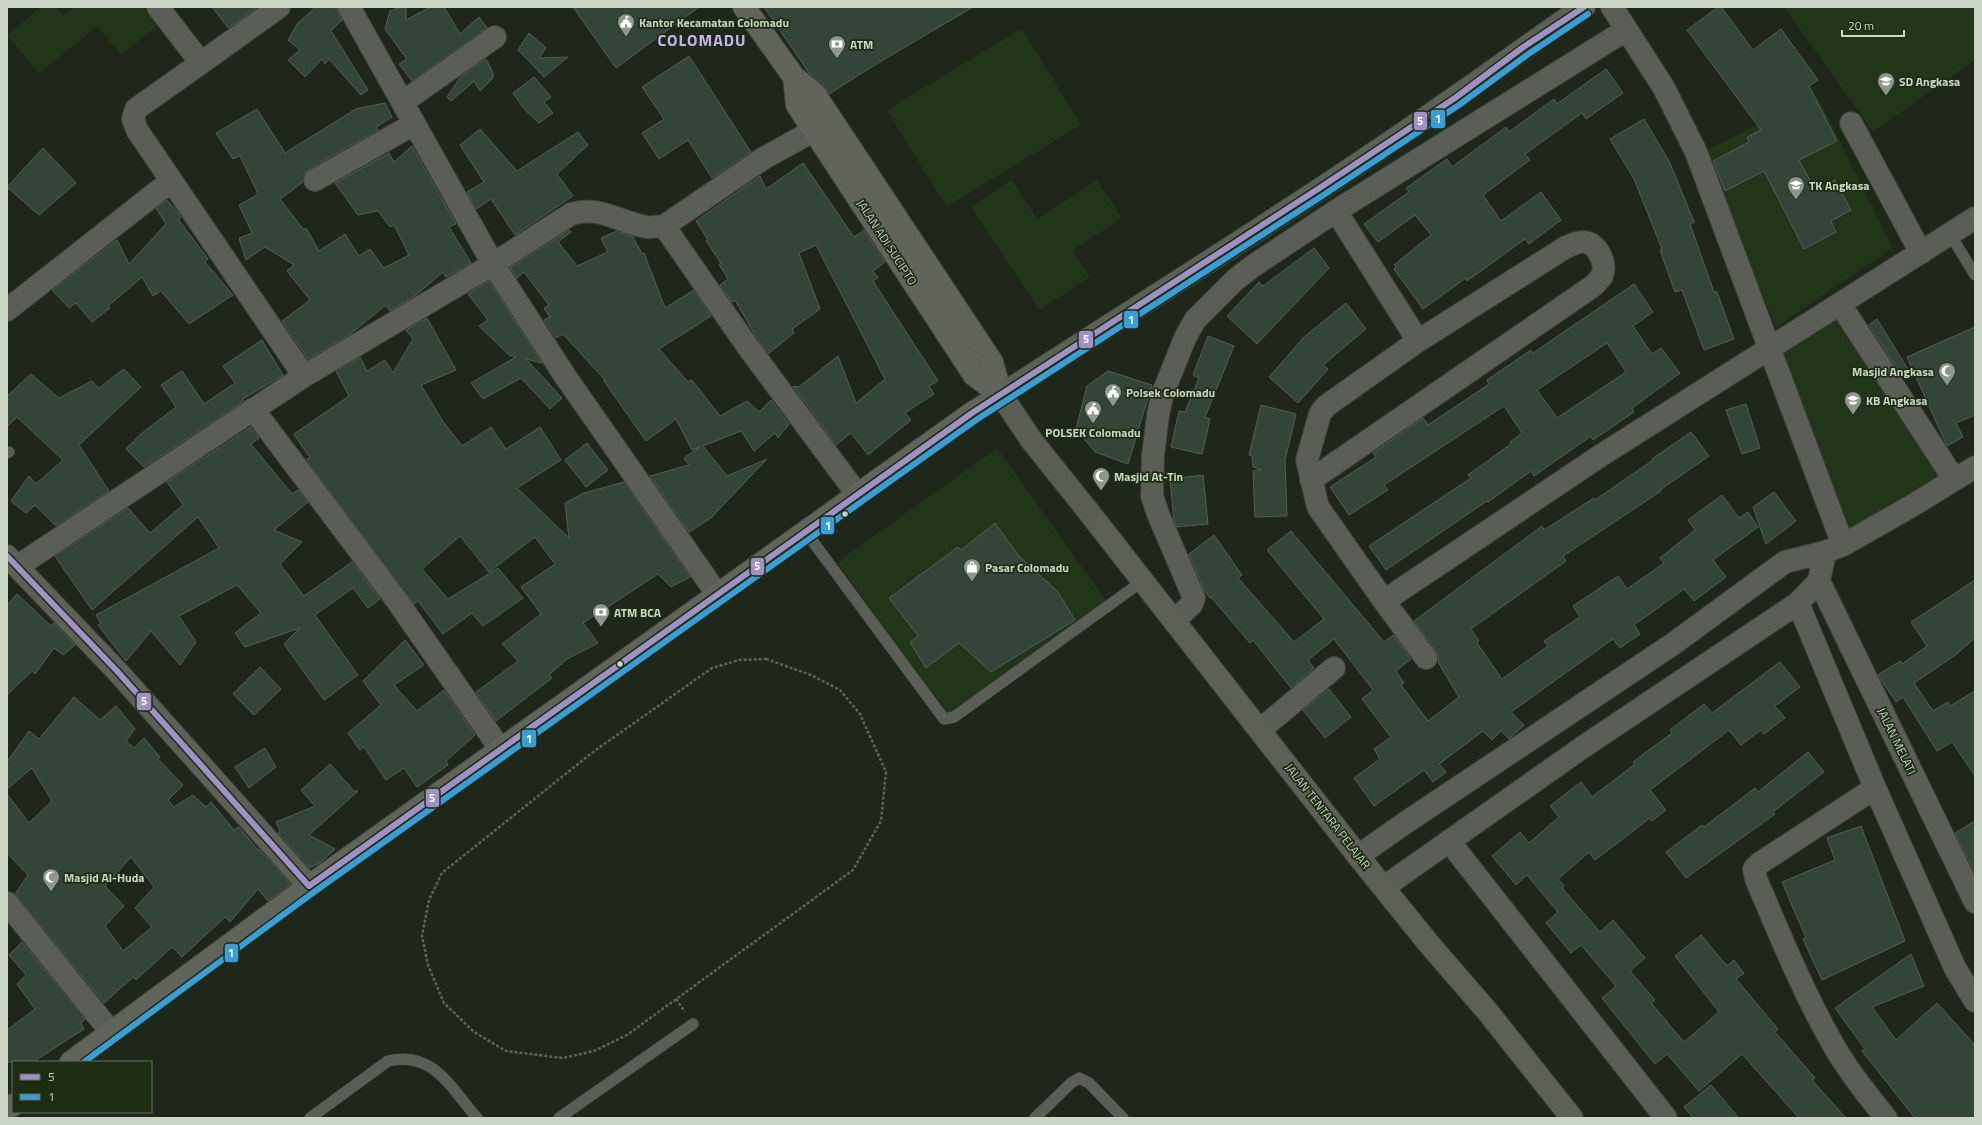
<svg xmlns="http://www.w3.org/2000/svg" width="1982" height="1125" viewBox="0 0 1982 1125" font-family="'Titillium Web',sans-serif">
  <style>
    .built { fill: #213518 }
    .building { fill: #334439; stroke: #535f56; fill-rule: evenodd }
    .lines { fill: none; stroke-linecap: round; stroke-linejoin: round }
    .lane-casing { stroke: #3b4236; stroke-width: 12 }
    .street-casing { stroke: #3b4236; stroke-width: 24 }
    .secondary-casing { stroke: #3b4236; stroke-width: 24 }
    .primary-casing { stroke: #3b4236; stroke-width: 24 }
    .highway-casing { stroke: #3b4236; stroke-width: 24 }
    .path { stroke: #5e625a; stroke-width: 2.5; stroke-dasharray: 3 2; stroke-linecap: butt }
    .lane { stroke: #5b5e56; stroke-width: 11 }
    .street { stroke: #5b5e56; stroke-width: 22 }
    .secondary { stroke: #5d6056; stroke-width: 22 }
    .primary { stroke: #5a5e55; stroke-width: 22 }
    .highway { stroke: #61645b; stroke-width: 22 }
    .bus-1-casing { stroke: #1c2d14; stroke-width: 9 }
    .bus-2-casing { stroke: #1c2d14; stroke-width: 9 }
    .bus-1 { stroke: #9f91c5; stroke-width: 6 }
    .bus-2 { stroke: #3b9dd6; stroke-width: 6 }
    .bus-dot { fill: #cbd5c6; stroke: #1c2d14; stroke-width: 1.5 }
    .labels { text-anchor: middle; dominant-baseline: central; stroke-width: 3.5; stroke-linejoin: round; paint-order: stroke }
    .poi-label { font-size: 12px; font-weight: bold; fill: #cbd5c6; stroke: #1c2d14; text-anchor: start }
    .street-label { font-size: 12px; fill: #cbd5c6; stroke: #1c2d14 }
    .district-label { font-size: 16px; font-weight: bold; letter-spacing: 1px; fill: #cab0f6; stroke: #1c2d14 }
    .line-badge { stroke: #1c2d14; stroke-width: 1.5 }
    .badge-label { font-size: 11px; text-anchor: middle; font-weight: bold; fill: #fff }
  </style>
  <rect width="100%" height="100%" fill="#1e271a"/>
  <!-- built -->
  <path class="built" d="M41,7h15l7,8 11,-8h72l14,17 -39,31 -24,-29 -58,48 -32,-39z
    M1784,7h191v53l-102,72z
    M1022,28l59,97 -135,82 -59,-97z
    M1817,95l76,153 -117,79 -73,-175z
    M1012,180l25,39 60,-39 25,38 -49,32 17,27 -51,33 -68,-103z
    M1838,311l108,166 -99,62 -71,-186z
    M997,448l110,154 -160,114 -110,-154z"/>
  <!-- building -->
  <path class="building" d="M212,7h46l-30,21z
    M316,7h19l2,3 5,10 -11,11 37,59 -7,5 -32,-36 -4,5 -3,-5 -17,18 -17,-17 12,-10 -12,-10 10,-17z
    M401,7h5v13l24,-13h14l16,27 19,-17 8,11 -75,53 -13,-17 8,-5 -22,-30 5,-18z
    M573,7h126l-83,61z
    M764,7h209l-95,56 -49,31 -7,-11 -13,-10z
    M1718,7h3l32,43 28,-21 37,51 -9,6 28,55 -38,19 16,30 20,-10 16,30 -20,11 5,11 -32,17 -40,-78 -39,20 -12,-30 36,-19 -2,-5 14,-7 -74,-100z
    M529,33l17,15 -7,10 29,-1 -24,20 -26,-27z
    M689,56l62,96 -39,26 -24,-38 -29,19 -17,-26 22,-14 -22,-32z
    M486,59l7,14v5l-13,13 -6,-10 -23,20 -4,-4 14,-21z
    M1606,69l17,24 -37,26 -4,-6 -57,41 5,6 -47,35 18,26 40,-29 20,28 -32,24 -4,-5 -58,42 -1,-3 -43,31 -29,-40 2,-2 -2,-2 37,-30 -16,-20 -37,27 -14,-18 45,-32 -3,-4 41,-29 5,8 54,-40 3,5 45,-33 3,5z
    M534,77l17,20 -7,5 9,11 -14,10 -15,-14 -11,-16z
    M385,103l7,14 -16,10 2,3 -69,39 -5,5 -1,8 -23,17 24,31 2,-2 13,23 26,-17 14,22 11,-7 14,19 25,-13 -15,-30 -4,2 -12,-16 -20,4 -23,-32 54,-30 5,9 18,-16 44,78 -7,3 22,36 -25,14 -3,-5 -27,23 -26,16 -4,-6 -37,30 -41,24 -26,-38 28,-21 -23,-29 7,-6 -29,-18 -19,13 -7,-22 13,-5 -13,-28 19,-11 -18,-38 -7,3 -17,-26 41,-24 28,44 71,-44z
    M1644,119l26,44 24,59 -4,2 24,68h3l17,47 -30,11 -22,-60 -7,2 -15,-42 2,-1 -28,-70 -24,-40z
    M480,129l37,42 61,-39 10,13 -31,29 16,22 -58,39 -24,-36 -15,10 -9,-17 17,-10 -24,-37z
    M43,148l33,35 -37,32 -32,-28z
    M803,163l51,74 10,-7 21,32 -12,9 5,7 -5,3 65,100 -9,5 5,8 -29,19 6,7 -43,35 -17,-22 -15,12 -43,-59 6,1 39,-31 18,47 29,-24 -69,-134 -17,8 21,56 -28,20 2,4 -26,21 -13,-19 -20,-35 -3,2 -12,-17 8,-6 -9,-15 2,-1 -15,-22 2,-1 -12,-19 64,-45 6,13z
    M167,200l14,17 -3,2 30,40 -3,3 28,33 -44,29 -28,-33 -8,5 -11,-19 -34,29 2,2 -18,14 -16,-19 -7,5 -17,-18 65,-50 12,24 37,-40 -10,-16z
    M569,230l2,2 -13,10 19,24 31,-14 -7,-14 16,-7 16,6 9,17 2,-1 21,55 29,-18 17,26 -52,33 29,33 4,-2 28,36 27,-15 12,11 12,-12 18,24 -11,14 -3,-5 -21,18 -13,-20 -38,15 24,30 40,-17 -56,59 -22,14 -39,-56 39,-11 -5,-7 16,-11 -8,3 -16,-31 -30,22 -42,-60 1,-1 -42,-46 -7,4 -12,-18 6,-3 -6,-9 5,-3 -25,-33 -7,6 -7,-10z
    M1314,248l15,20 -72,76 -30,-28 32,-34 4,4z
    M489,281l53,82 -16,-4 36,39 -12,11 -29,-31 -38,21 -12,-16 45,-26 -7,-2 -30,-29 9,-6 -20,-26z
    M1634,284l19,28 -20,14 19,28 9,-6 19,25 -48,35 2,4 -41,28 -2,-4 -57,40 -3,-5 -43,31 -1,-1 -101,69 -17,-24 102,-68 -3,-3 43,-31 -1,-2 12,-9 -18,-27 -120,79 4,5 -39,25 -19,-28 46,-30 -3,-4 50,-35 5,7 61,-41 -2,-4 44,-30 2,3zM1607,343l19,29 -69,46 -20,-28z
    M1346,303l20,26 -43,36 5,4 -30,34 -29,-26 35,-40z
    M427,318l29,52 -35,15 21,35 20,26 29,-19 15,22 34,-22 21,33 -44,28 52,50 -4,-35 19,-10 40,-11 66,95 -19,10 -13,-13 -75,49 15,20 -31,16 -18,16 3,3 -56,43 -20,-29 42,-31 -16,-17 39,-30 -20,-27 34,-23 -20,-27 -46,35 -29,-36 -38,33 26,30 50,-31 25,30 -40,28 -11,-13 -29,21 -25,-33 -4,3 -106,-142 -1,-3 3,-1 -16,-24 55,-38 -13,-25 24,-14 7,14 18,-11 8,13 20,-34 -7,-9z
    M1877,319l32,52 -7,5 -33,-51z
    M1975,327v88l-19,8 7,14 -16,9 -40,-89z
    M1208,336l26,10 -29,71 5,2 -8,35 -31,-7 8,-36 6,1 14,-34 -6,-3z
    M262,340l21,35 -40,24 1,2 -100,66 -18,-18 16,-16 34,-26 -15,-22 21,-14 22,33 31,-21 -12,-17z
    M124,369l17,18 -62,58 30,46 -53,35 -21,-21 -9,8 -15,-12 18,-25 7,8 27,-24 -46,-43 -10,10v-31l24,-22 28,24 33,-17 7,7z
    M1108,371l44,14 -24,79 -33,-12 -19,-23 11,-43z
    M1746,404l14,44 -18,6 -16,-44z
    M1261,405l35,9 -11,46 2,56 -32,1 -2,-46 9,-1 -9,-3 -1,-11 -3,-1z
    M251,427l8,11 -8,6 41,50 6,-4 10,12 -34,28 28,12 -22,22 24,32 48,-34 28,37 -12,9 -15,-20 -38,27 43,60 -34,25 -40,-56 16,-16 -55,19 -10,-14 26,-20 -24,-28 -58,31 17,26 -16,23 -29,-34 -25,30 -28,-36 3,-2 -5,-8 123,-67 -21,-31 -106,93 -37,-54 73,-48 22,25 33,-28 -16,-23z
    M1691,432l18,24 -49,34 1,1 -98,65 3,5 -95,68 8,12 -2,2 25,36 46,-33 -4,-5 36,-24 -7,-11 45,-30 9,13 37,-26 -4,-5 35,-28 -7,-10 34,-25 17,23 9,-6 10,15 -45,33 13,17 -32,24 -10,-12 -50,36 6,9 -20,14 -7,-9 -102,73 13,13 -15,14 -8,-8 -9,9 -9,-9 -44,33 7,8 -13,10 -9,-12 -50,36 -20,-28 26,-19 -6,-10 17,-12 -29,-38 11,-9 -39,-51 -26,21 6,8 -23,20 -38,-48 -3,3 -39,-46 -1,1 -6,-8 -15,-36 25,-19 28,40 -4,3 56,64 30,-23 -57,-69 24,-19 93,111 10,-7 17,24 -15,12 8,12 -3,2 27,36 31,-24 -21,-35v-6l-2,-5 -22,-30 128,-95 2,4 50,-32 1,2 58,-40 -1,-1z
    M587,443l21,27 -22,17 -21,-27z
    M1203,475l5,49 -31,3 -3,-7 -4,-41z
    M1774,492l22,29 -30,23 -13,-37z
    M995,523l23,32 40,37 17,28 -84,52 -32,-29 -33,25 -16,-26 8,-6 -29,-38 69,-51 3,3z
    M1975,580v58l-21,18 -40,27 19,28 15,-9 2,4 25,-15v85l-23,-34 -15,9 -34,-54 -7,5 -18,-27 22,-14 2,3 25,-18 -16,-24z
    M17,594l34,32 3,-3 21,22 -12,10 -9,-7 -19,26 -3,-3 -25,24v-90z
    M405,640l19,25 -30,20 23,26 27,-21 31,45 -29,26 2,4 -31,22 -13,-19 -18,12 -22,-33 -4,3 -12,-17 33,-28 -18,-24z
    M1780,662l20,25 -25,19 10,12 -21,16 -3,-4 -20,15 -12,-15 -79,60 16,20 -14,11 -2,-3 -55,42 -6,-8 -31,27 6,7 -2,2 38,44 13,-12 32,38 -15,13 25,29 -4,3 33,39 35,-30 -44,-56 26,-21 26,31 7,-6 10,13 -8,6 42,50 -3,3 40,46 -3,2 34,38h-47l-57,-64 -43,37 -32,-37 -12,10 -53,-66 14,-12 -35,-41 -10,8 -25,-30 12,-11 -31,-37 -11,10 -24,-29 28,-24 9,11 30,-26 -9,-11 31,-24 11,15 43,-33 -2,-2 39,-29 -2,-3 34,-26 8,9z
    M260,667l21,22 -27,26 -21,-21z
    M1329,689l22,28 -26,21 -22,-28z
    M74,697l26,23 16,-14 19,23 -9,12 8,7 10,-10 16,19 -2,2 25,26 -15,15 6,7 19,-12 13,12 5,-5 23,28 5,-3 19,23 1,-1 32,35 -23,17 -10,-12 -28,33 -5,-5 -43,40 -10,-10 -36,33 -3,-3 -29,26 -89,-109 13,-19 -21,-22v-59l22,29 23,-22 -20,-33 -25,21v-27l22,-31 10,8zM131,857l23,30 -19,21 17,19 -29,24 -18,-25 19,-20 -19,-20z
    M265,748l11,19 -27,21 -14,-21z
    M1808,752l16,20 -51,40 2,2 -89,64 -20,-26 36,-27 2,2 51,-39 3,4z
    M330,764l24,27h4l-49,44 26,14 -14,13 -11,6 -32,-35 2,-2 -4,-9 39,-16 -14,-16z
    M1975,821v52l-20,-40z
    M1861,826l44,115 -83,39 -19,-41 3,-1 -24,-56 53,-22 -8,-22z
    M22,942l63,77 -4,4 3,6 -51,33h-26v-32l28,-21 -18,-25 9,-9 -17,-20z
    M1911,954l13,32 -52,21 24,33 41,-37 38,42v73h-60l-53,-67 3,-2 -30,-41z
    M1711,1085l28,33h-46l-9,-11z"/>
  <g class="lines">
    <!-- lane casing -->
    <g class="lane-casing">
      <path id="lane" d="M1950,234l25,41
        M7,453l2,-1
        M805,531l139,188 10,-2 190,-137
        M310,1118l78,-57c46,-10 62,26 89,57
        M559,1118l134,-94
        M1035,1118l36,-35 8,-5 10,5 34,35"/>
    </g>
    <!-- street casing -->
    <g class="street-casing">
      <path id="street" d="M158,7l43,56 78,-56
        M349,7l144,257 72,112 152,218
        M1612,7l52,81 32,64 147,393
        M201,63l-65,46 -3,10 4,11 167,246
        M403,102l92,-65
        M1851,123l70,130
        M315,180l99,-56
        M1336,211l82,130
        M664,226l84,121 109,147
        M1840,304l114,175
        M7,310l164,-129
        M253,409l142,189 106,152
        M1311,480l282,-194c3,-3 7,-7 9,-10 5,-12 -4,-32 -17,-34 -7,-1 -13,3 -19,5l-148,94 -92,65 -6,8 -13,46 11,47 66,94 216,-145 375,-238
        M18,566l286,-190 186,-110 81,-52c28,-9 48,8 75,13 5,1 12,-1 18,-1l100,-68 49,-27
        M1819,581l156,321
        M1384,601l42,57
        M1798,603l77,185 80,180 20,33
        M1175,620l17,-16 2,-6 -36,-84 -6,-18 1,-41 5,-40 5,-22 22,-55 10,-18 40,-40 18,-14 83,-55 290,-181
        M1260,730l74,-62
        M1875,788l-115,75 -6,6 2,10c23,54 45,108 74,160 15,28 36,54 56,79
        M1449,841l217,277
        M1358,856l47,-33 268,-179 112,-82 40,-10 18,-7 67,-38 65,-40
        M1384,887l199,-140 215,-144 21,-22 6,-29
        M7,903l104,129"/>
    </g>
    <!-- secondary casing -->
    <g class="secondary-casing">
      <path id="secondary" d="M1001,395c151,-98 305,-193 453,-297 44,-30 86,-62 130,-91
        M1088,511l270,345 71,88 58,67 85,107
        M7,556l110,115 192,215"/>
    </g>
    <!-- primary casing -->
    <g class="primary-casing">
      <path id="primary" d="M1001,395l31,46 56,70"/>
    </g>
    <!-- highway casing -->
    <g class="highway-casing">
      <path id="highway" d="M744,7l50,70 20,16 178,269 9,33
        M794,77l3,28 177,270 27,20
        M71,1062l238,-176 663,-473 29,-18
        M7,1109l6,-4"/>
    </g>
    <!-- path -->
    <path class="path" d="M766,659l45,16 29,15 20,24 26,58 -5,49 -28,49 -226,165 -33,16 -31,7 -57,-7 -32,-19 -30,-29 -16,-38 -6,-29 7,-36 13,-27 151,-121 119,-84 27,-8z
      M676,999l9,13"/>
    <!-- lane -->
    <use href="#lane" class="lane"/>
    <!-- street -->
    <use href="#street" class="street"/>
    <!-- secondary -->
    <use href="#secondary" class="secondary"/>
    <!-- primary -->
    <use href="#primary" class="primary"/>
    <!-- highway -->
    <use href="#highway" class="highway"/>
    <!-- bus-1 casing -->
    <g class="bus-1-casing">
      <path id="bus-1" d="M7,556l110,115 192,215 663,-473 349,-226 134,-89 67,-50 62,-41"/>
    </g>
    <!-- bus-2 casing -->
    <g class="bus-2-casing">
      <path id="bus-2" d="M84,1062l230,-170 662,-472 349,-226 134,-89 68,-50 61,-41"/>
    </g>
    <!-- bus-1 -->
    <use href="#bus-1" class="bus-1"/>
    <!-- bus-2 -->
    <use href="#bus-2" class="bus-2"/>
  </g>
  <!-- icons -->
  <defs>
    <g id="civic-pin" transform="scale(0.9)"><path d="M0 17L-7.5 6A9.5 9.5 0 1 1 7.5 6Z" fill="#8e988a" stroke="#1c2d14"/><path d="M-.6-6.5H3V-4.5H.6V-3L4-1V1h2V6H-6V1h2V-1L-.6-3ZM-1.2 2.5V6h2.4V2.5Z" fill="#fff"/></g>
    <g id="bank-pin" transform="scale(0.9)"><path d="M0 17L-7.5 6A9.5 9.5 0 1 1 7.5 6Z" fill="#8e988a" stroke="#1c2d14"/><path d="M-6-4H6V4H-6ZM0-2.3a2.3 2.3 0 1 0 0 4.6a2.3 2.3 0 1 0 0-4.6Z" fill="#fff"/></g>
    <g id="school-pin" transform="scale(0.9)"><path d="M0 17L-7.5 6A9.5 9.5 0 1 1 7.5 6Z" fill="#8e988a" stroke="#1c2d14"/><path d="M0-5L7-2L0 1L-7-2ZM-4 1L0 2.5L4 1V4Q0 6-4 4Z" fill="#fff"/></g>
    <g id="mosque-pin" transform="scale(0.9)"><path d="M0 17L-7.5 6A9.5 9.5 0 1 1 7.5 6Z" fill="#8e988a" stroke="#1c2d14"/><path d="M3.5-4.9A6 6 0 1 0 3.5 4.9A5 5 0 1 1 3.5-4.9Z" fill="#fff"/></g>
    <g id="shop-pin" transform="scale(0.9)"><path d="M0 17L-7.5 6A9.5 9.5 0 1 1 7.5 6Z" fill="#8e988a" stroke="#1c2d14"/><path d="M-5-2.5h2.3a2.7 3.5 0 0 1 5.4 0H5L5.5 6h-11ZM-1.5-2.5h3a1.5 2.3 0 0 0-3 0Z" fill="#fff"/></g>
  </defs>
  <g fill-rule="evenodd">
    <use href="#civic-pin" x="626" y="22"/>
    <use href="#bank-pin" x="837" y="44"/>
    <use href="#school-pin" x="1886" y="81"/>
    <use href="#school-pin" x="1796" y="185"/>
    <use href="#mosque-pin" x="1947" y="371"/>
    <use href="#civic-pin" x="1113" y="392"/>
    <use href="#school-pin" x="1853" y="400"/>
    <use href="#civic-pin" x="1093" y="409"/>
    <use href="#mosque-pin" x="1101" y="476"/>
    <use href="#shop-pin" x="972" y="567"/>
    <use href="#bank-pin" x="601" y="612"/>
    <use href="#mosque-pin" x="51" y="877"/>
  </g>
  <!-- markers -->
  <g class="bus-dot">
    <circle cx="845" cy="514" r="3.5"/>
    <circle cx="620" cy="664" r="3.5"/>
  </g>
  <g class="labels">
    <!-- poi labels -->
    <g class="poi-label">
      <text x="639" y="22">Kantor Kecamatan Colomadu</text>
      <text x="850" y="44">ATM</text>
      <text x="1899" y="81">SD Angkasa</text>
      <text x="1809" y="185">TK Angkasa</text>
      <text x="1934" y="371" text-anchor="end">Masjid Angkasa</text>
      <text x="1126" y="392">Polsek Colomadu</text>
      <text x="1866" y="400">KB Angkasa</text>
      <text x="1093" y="432" text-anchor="middle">POLSEK Colomadu</text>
      <text x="1114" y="476">Masjid At-Tin</text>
      <text x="985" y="567">Pasar Colomadu</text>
      <text x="614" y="612">ATM BCA</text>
      <text x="64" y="877">Masjid Al-Huda</text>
    </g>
    <!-- street labels -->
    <g class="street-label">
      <text transform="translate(887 242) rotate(57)">JALAN ADI SUCIPTO</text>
      <text transform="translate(1897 741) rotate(64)">JALAN MELATI</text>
      <text transform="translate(1328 816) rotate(52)">JALAN TENTARA PELAJAR</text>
    </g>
    <!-- district labels -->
    <g class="district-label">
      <text x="702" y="40">COLOMADU</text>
    </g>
  </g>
  <g class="line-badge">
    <rect x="1430" y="109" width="16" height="20" rx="4" fill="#3b9dd6"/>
    <rect x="1413" y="111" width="15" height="20" rx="4" fill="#9f91c5"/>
    <rect x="1123" y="310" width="16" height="19" rx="4" fill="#3b9dd6"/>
    <rect x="1078" y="330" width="16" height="19" rx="4" fill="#9f91c5"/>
    <rect x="820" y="516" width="15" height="19" rx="4" fill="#3b9dd6"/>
    <rect x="750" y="557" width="15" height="19" rx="4" fill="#9f91c5"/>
    <rect x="136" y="692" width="16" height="19" rx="4" fill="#9f91c5"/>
    <rect x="521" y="729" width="16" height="19" rx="4" fill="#3b9dd6"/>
    <rect x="425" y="788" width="15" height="20" rx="4" fill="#9f91c5"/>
    <rect x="224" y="943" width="15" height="20" rx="4" fill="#3b9dd6"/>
  </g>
  <g class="badge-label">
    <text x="1438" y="123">1</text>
    <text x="1420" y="125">5</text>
    <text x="1131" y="324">1</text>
    <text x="1086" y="343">5</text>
    <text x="828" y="530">1</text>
    <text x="757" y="570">5</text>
    <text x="144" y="705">5</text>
    <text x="529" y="743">1</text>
    <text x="432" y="802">5</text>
    <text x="231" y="957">1</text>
  </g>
  <!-- border -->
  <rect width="1982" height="1125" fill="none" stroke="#cbd5c6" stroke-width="16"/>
  <!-- legend -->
  <rect x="12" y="1061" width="140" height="52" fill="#1c2d14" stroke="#62705b"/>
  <rect x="20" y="1074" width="20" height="6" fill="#9f91c5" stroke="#62705b"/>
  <text x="48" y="1081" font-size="12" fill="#cbd5c6">5</text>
  <rect x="20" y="1094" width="20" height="6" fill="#3b9dd6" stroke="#62705b"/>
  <text x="48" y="1101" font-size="12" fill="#cbd5c6">1</text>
  <!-- scale -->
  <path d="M1842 30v6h62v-6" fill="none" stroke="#cbd5c6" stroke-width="2"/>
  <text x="1848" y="30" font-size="12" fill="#cbd5c6" stroke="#1c2d14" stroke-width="3" paint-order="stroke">20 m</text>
</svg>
